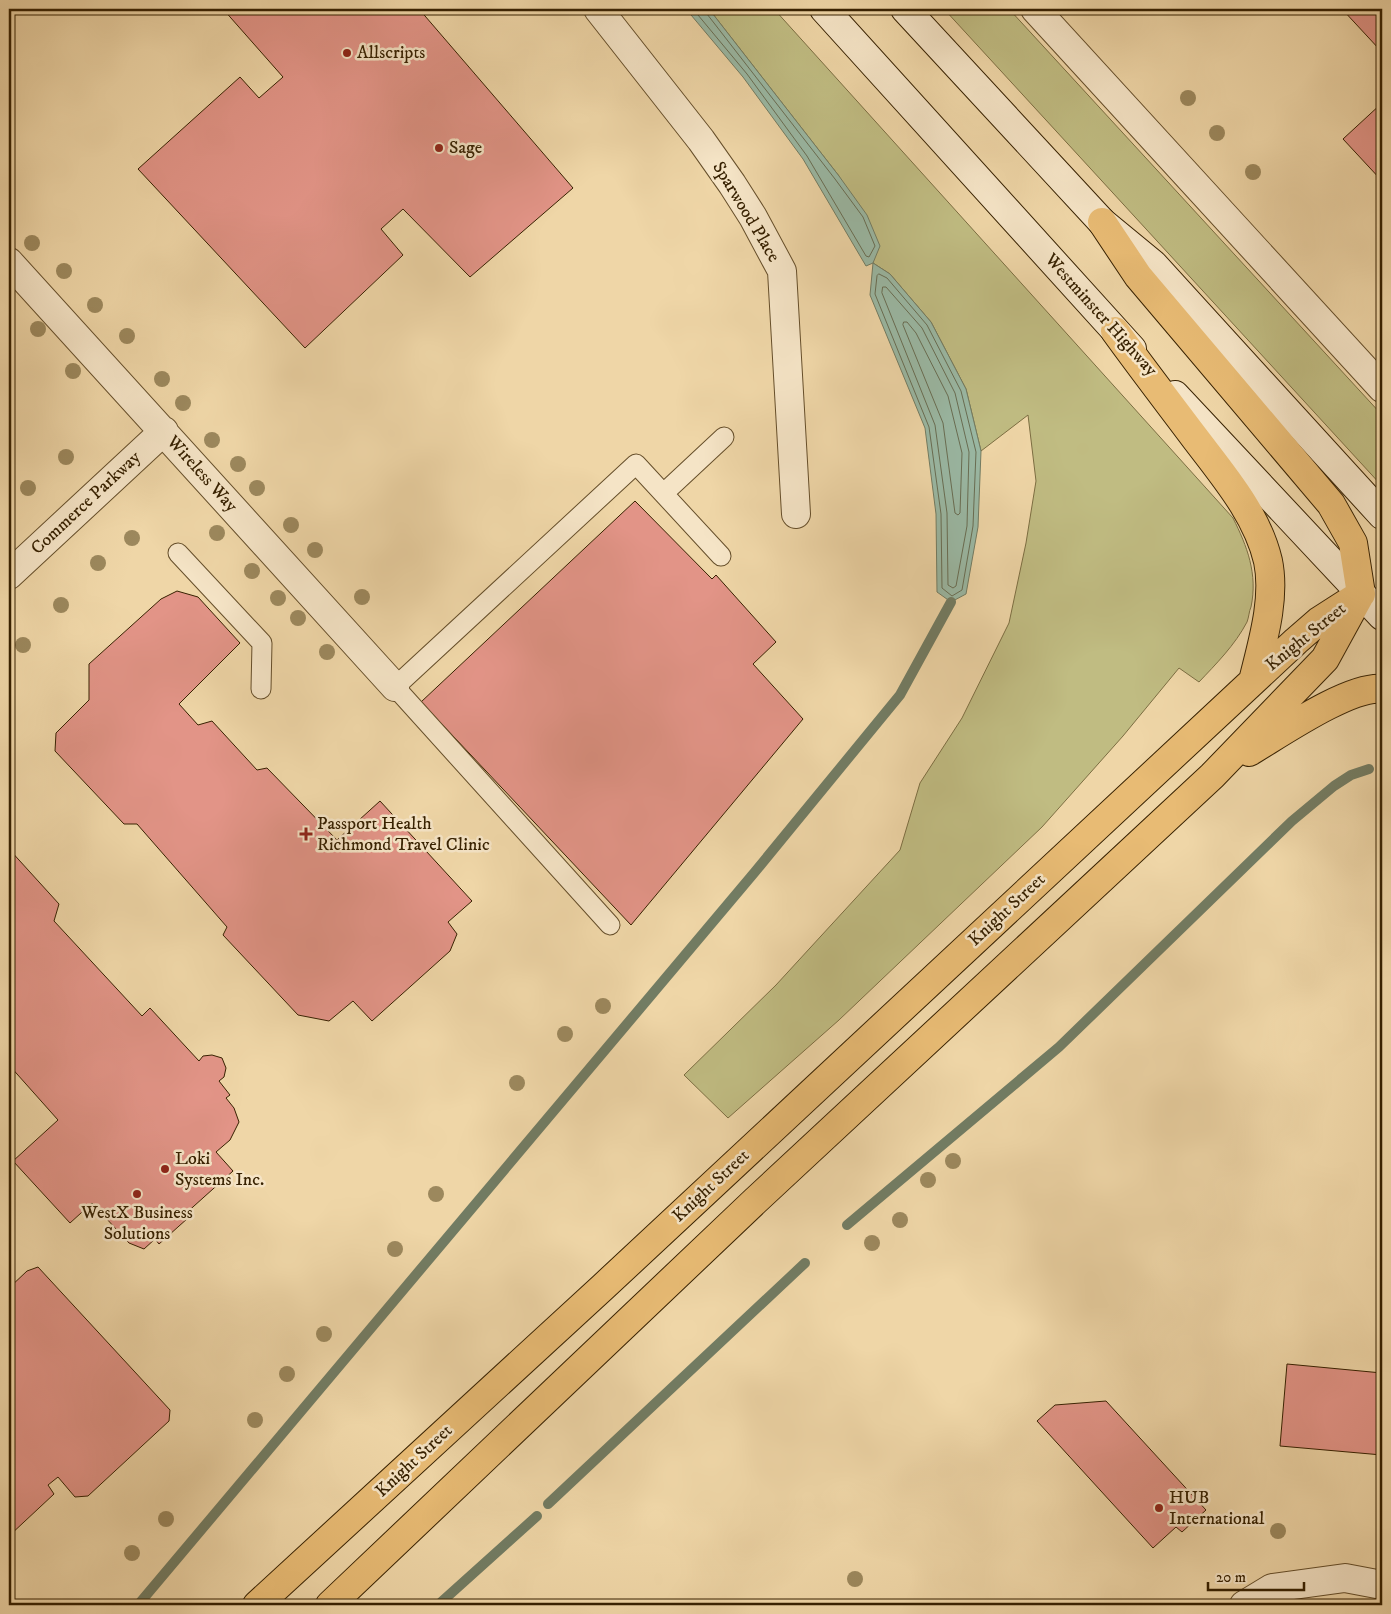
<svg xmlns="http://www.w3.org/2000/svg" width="1391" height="1614" viewBox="0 0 1391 1614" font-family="'IM FELL DW Pica',serif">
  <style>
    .green { fill: #c0bc82; stroke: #7c6e42 }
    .water { fill: #9ab9a5; stroke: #727c63 }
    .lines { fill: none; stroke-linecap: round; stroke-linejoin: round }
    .shore { stroke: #686d53; stroke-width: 1 }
    .stream { stroke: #727c63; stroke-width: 10 }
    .building { fill: #e29487; stroke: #372101 }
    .service-casing { stroke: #654e2a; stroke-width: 21 }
    .minor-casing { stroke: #654e2a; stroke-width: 30 }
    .secondary-casing { stroke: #372101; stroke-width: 30 }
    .motorway-casing { stroke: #372101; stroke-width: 30 }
    .service { stroke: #f5e4c6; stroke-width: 19 }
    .minor { stroke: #f5e4c6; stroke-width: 28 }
    .secondary { stroke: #f5e4c6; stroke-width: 28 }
    .motorway { stroke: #e8bb74; stroke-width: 28 }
    .tree { fill: #9c885d }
    .poi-dot { fill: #8f2418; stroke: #f5e4c6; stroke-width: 2 }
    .labels { text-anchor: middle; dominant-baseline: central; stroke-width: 5; stroke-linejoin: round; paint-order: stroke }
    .poi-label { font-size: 18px; fill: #372101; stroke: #f5e4c6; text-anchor: start }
    .street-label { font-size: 18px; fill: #372101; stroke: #f5e4c6 }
  </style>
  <rect width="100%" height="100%" fill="#efd6a7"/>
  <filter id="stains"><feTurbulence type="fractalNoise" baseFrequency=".004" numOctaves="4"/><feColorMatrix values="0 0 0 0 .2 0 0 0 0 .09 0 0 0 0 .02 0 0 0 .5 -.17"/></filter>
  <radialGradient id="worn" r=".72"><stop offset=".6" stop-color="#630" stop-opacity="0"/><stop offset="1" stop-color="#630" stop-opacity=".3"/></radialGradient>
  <!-- green -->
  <path class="green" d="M709,9h65l459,509c14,28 25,56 18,89 -2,4 -2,10 -4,15 -12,23 -31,42 -48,60l-20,-14 -56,68 -81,91 -203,193 -111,98 -44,-43 92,-90 124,-135 20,-67 42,-65 47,-95 17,-80 10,-62 -8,-66 -47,36 -15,-62 -35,-67 -41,-48 -17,-11 -34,-87z
    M944,9h65l373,406v71z"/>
  <!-- water -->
  <path class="water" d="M686,9h23l130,167 28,39 13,31 -7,17 17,11 41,48 35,67 15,62 -3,76 -12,67 -15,8 -14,-10 -1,-78 -11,-86 -55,-133 3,-32 -7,3 -63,-107 -60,-82z"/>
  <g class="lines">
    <!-- shore -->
    <path class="shore" d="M693,9l54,65 60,82 59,100 3,1 6,-11 -12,-29 -28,-38 -128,-165 -2,-5
      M879,274l8,4 40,47 34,66 15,61 -3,74 -11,64 -10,6 -10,-8 -1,-74 -12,-87 -54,-133 2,-18z
      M883,287h3l36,41 33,65 14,59 -2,74 -11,60 -3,2 -5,-3 -1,-72 -12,-88 -53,-132z
      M904,322h3l9,11 32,63 14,57 -2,60 -2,2 -3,-2 -12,-90 -40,-98z"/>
    <!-- stream -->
    <path class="stream" d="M847,1225l212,-178 233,-226 42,-35 17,-11 18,-6
      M548,1504l257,-241
      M138,1605l616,-732 146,-178 51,-93
      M438,1605l99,-89"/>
  </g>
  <!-- building -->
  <path class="building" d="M223,9h196l154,179 -103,89 -67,-68 -22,20 22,26 -98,93 -167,-179 102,-92 19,21 24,-21z
    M1342,9h40v39l-2,2z
    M1382,103v78l-39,-42z
    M635,501l77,78 4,-4 60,67 -23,22 50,55 -172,206 -210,-223z
    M177,591l21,6 42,46 -61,61 19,21 14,-4 45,49 10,-2 70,72 43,-39 92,100 -24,21 9,12 -7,17 -78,70 -19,-20 -24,20 -31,-6 -75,-80 4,-8 -90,-103h-13l-69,-73 1,-18 33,-33v-36l72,-65z
    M9,849l50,55 -5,17 88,95 8,-8 49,53 4,-5 9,-1 10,3 4,10 -2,9 -5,4 11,14 -4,3 8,10 5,14 -9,18 -14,12 17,19 -49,44 4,3 -29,26 -4,-5 -11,10 -15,-6 -37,-40 -22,20 -57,-62 45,-41 -49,-55z
    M38,1267l132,143 -1,11 -81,75 -13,1 -17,-20 -10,8 6,9 -45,42v-248l18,-17z
    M1287,1364l95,9v82l-102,-9z
    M1106,1401l100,109 -24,22 -6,-5 -23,21 -116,-127 18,-16z
    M684,1601l150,3v1h-151z"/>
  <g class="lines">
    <!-- service casing -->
    <g class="service-casing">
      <path id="service" d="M664,493l60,-56
        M178,553l84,90 -1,46
        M610,925l-215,-238 241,-223 85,92"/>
    </g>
    <!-- minor casing -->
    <g class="minor-casing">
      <path id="minor" d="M598,9l103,131 31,44 21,33 29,54 14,243
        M1035,9l347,379
        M9,262l386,425
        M9,575l155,-144
        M1244,1605l28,-17 73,-10 37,7"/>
    </g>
    <!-- secondary casing -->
    <g class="secondary-casing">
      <path id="secondary" d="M824,9l308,340
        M905,9l197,213 51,42 229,251
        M1175,395l207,221"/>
    </g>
    <!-- motorway casing -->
    <g class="motorway-casing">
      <path id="motorway" d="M1102,222l36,54 193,228 22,39 8,51
        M1115,331c26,36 53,71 80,107 28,37 62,76 73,123 8,38 -6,83 -15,120
        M1249,752c29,-17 101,-67 133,-63
        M257,1605l346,-318 693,-646 23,-20 42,-27
        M330,1605l425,-404 457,-425 113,-117 34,-62"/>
    </g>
    <!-- service -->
    <use href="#service" class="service"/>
    <!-- minor -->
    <use href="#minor" class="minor"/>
    <!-- secondary -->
    <use href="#secondary" class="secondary"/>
    <!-- motorway -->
    <use href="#motorway" class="motorway"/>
  </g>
  <!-- trees -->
  <g class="tree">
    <circle cx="1188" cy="98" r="8"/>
    <circle cx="1217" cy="133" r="8"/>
    <circle cx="1253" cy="172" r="8"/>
    <circle cx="32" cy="243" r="8"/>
    <circle cx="64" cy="271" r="8"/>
    <circle cx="95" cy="305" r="8"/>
    <circle cx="38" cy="329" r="8"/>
    <circle cx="127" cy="336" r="8"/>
    <circle cx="73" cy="371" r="8"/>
    <circle cx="162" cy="379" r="8"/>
    <circle cx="183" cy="403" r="8"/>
    <circle cx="212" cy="440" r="8"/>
    <circle cx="66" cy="457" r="8"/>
    <circle cx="238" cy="464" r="8"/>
    <circle cx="28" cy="488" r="8"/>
    <circle cx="257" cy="488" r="8"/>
    <circle cx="291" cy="525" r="8"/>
    <circle cx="217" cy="533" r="8"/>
    <circle cx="132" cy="538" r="8"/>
    <circle cx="315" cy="550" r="8"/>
    <circle cx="98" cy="563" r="8"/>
    <circle cx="252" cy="571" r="8"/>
    <circle cx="362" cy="597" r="8"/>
    <circle cx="278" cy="598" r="8"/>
    <circle cx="61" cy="605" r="8"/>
    <circle cx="298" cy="618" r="8"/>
    <circle cx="23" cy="645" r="8"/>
    <circle cx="327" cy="652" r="8"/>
    <circle cx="603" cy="1006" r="8"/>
    <circle cx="565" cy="1034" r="8"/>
    <circle cx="517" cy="1083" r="8"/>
    <circle cx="953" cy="1161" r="8"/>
    <circle cx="928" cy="1180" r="8"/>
    <circle cx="436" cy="1194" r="8"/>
    <circle cx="900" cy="1220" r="8"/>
    <circle cx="872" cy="1243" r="8"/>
    <circle cx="395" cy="1249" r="8"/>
    <circle cx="324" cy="1334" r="8"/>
    <circle cx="287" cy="1374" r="8"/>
    <circle cx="255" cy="1420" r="8"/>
    <circle cx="166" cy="1519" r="8"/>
    <circle cx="1278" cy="1531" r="8"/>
    <circle cx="132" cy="1553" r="8"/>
    <circle cx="855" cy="1579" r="8"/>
  </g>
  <!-- markers -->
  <g class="poi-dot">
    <circle cx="347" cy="53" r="5"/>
    <circle cx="439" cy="148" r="5"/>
    <path d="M303.5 826.5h5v5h5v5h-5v5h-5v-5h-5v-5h5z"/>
    <circle cx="165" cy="1169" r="5"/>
    <circle cx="137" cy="1194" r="5"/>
    <circle cx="1159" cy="1508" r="5"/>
  </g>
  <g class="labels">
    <!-- poi labels -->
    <g class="poi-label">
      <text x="357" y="53">Allscripts</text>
      <text x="449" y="148">Sage</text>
      <text x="317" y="824">Passport Health<tspan x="317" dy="21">Richmond Travel Clinic</tspan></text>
      <text x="175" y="1159">Loki<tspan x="175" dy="21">Systems Inc.</tspan></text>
      <text x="137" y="1213" text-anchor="middle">WestX Business<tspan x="137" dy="21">Solutions</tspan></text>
      <text x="1169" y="1498">HUB<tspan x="1169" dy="21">International</tspan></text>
    </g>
    <!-- street labels -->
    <g class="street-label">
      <text transform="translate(746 212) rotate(59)">Sparwood Place</text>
      <text transform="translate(1101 315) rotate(48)">Westminster Highway</text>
      <text transform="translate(202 474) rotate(48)">Wireless Way</text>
      <text transform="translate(86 503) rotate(-43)">Commerce Parkway</text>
      <text transform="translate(1306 637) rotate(-39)">Knight Street</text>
      <text transform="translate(1007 910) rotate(-43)">Knight Street</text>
      <text transform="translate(711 1186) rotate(-43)">Knight Street</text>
      <text transform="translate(414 1461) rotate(-43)">Knight Street</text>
    </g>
  </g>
  <!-- margin -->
  <rect width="1391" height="1614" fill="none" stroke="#efd6a7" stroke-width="30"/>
  <rect x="10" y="10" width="1371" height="1594" fill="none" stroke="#372101" stroke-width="2.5"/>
  <rect x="15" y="15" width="1361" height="1584" fill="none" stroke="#372101"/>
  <!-- scale -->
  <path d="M1208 1582v8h96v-8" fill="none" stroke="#372101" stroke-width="2.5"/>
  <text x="1216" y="1582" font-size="15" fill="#372101" stroke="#f5e4c6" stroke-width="4" paint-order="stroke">20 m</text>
  <rect width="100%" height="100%" filter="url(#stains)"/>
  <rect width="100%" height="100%" fill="url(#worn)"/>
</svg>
